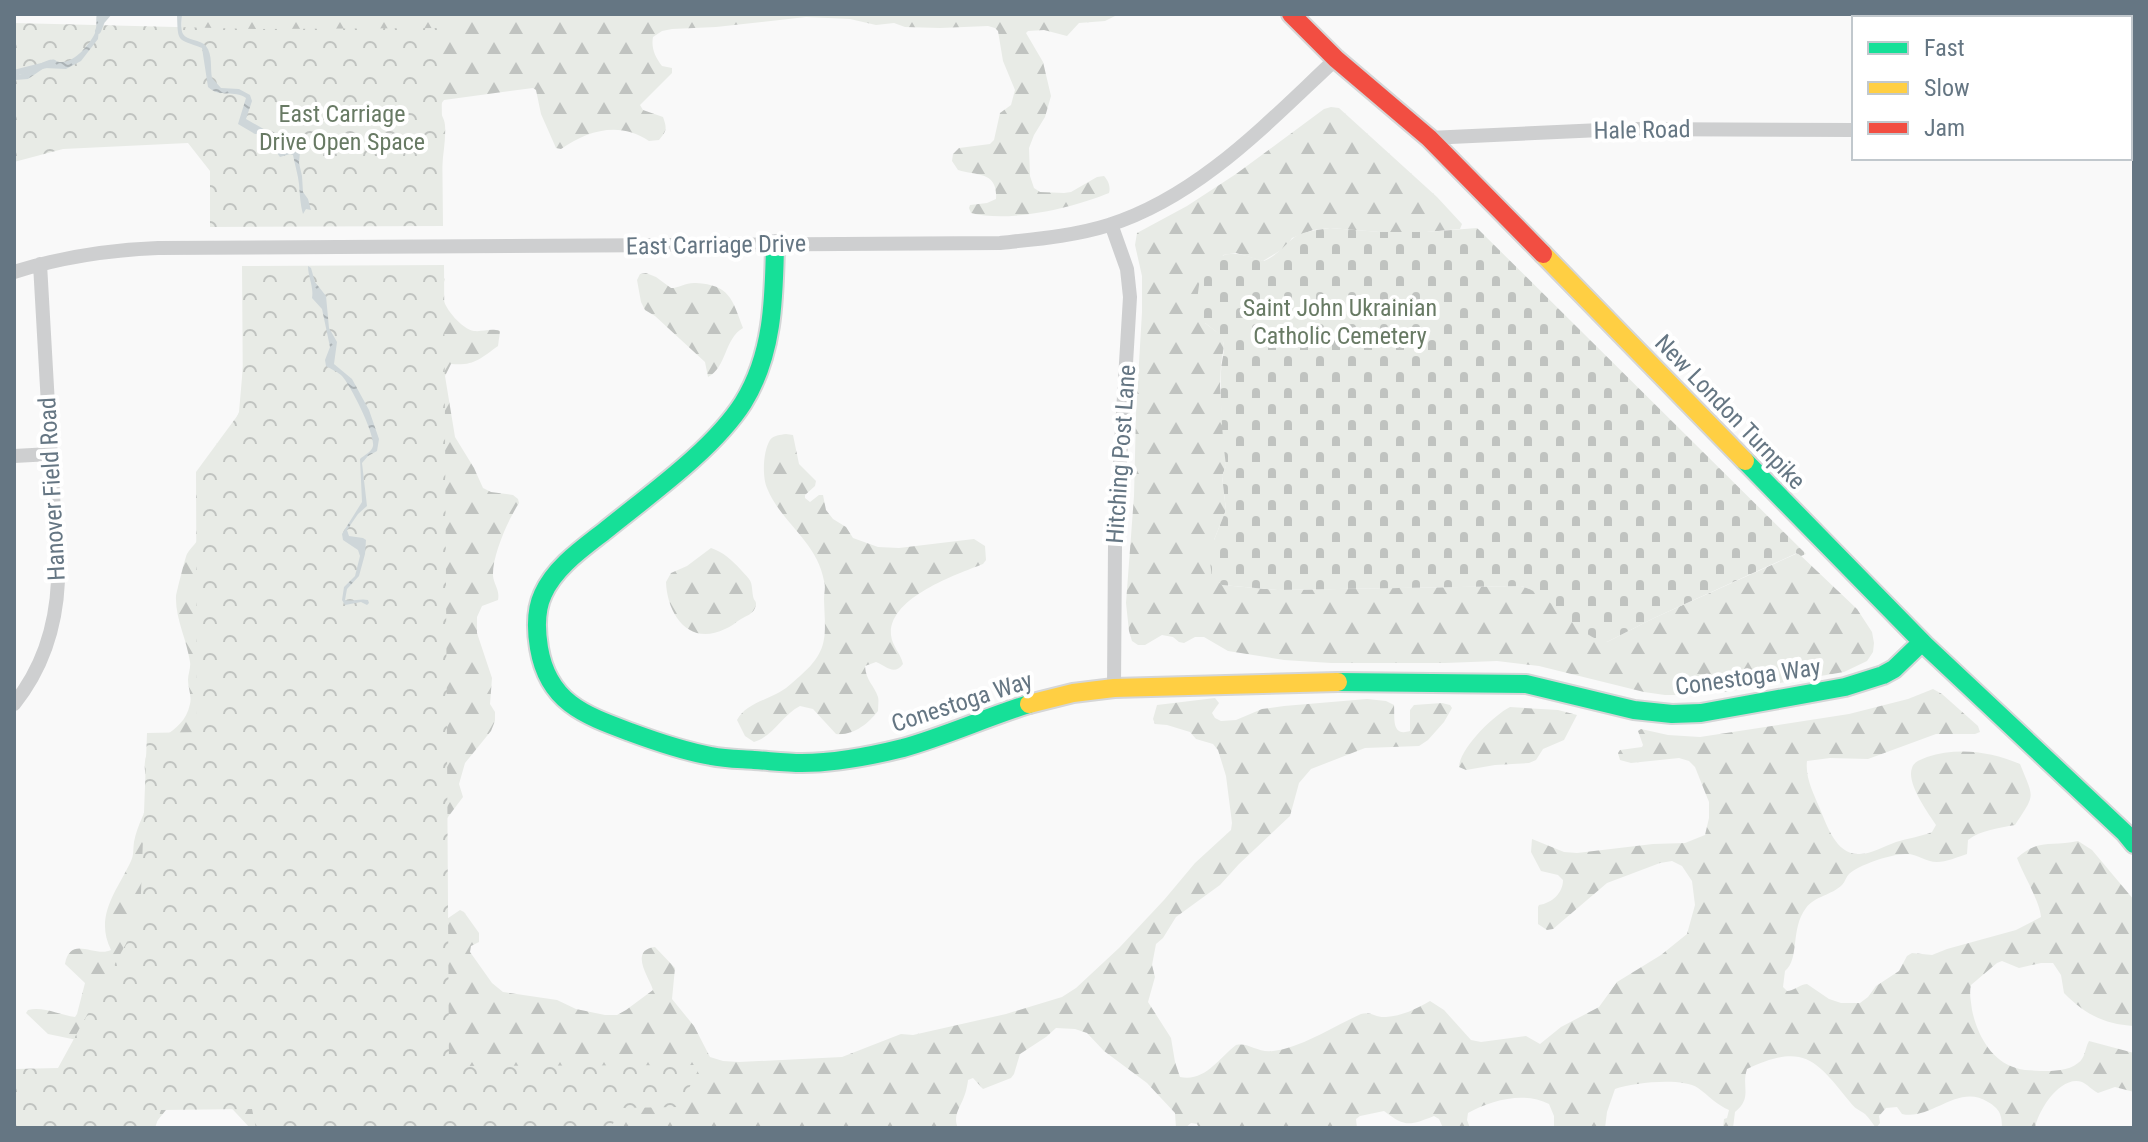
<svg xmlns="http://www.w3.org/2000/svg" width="2148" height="1142" viewBox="0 0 2148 1142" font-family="'Roboto Condensed',sans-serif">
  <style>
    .forest { fill: url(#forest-firs) }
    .cemetery { fill: url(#cemetery-stones) }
    .park { fill: url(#park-crowns) }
    .water { fill: url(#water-ripples) }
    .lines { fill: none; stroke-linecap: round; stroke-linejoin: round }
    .stream { stroke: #ced6d9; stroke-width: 6 }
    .fast-casing { stroke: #d5d6d7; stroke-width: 22 }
    .slow-casing { stroke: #d5d6d7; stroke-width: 22 }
    .jam-casing { stroke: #d5d6d7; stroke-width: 22 }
    .street { stroke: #cecfd0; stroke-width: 14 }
    .fast { stroke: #16e098; stroke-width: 18 }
    .slow { stroke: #ffcf43; stroke-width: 18 }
    .jam { stroke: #f24e42; stroke-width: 18 }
    .labels { text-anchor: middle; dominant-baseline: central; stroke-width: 8; stroke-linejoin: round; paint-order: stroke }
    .park-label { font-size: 24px; fill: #687a64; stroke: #fff }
    .street-label { font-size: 24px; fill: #657683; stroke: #fff }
  </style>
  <defs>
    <pattern id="forest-firs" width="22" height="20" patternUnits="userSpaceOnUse" patternTransform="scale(2)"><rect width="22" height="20" fill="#e8ebe6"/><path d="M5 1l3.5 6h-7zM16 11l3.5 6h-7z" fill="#c0c3c0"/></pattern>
    <pattern id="cemetery-stones" width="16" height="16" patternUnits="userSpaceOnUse" patternTransform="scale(2)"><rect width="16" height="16" fill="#e8ebe6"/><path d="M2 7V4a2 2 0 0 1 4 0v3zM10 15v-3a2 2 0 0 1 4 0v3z" fill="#c0c3c0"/></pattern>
    <pattern id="park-crowns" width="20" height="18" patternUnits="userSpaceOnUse" patternTransform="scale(2)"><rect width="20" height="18" fill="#e8ebe6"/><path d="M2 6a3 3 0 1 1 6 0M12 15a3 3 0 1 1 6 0" fill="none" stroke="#c0c3c0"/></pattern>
    <pattern id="water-ripples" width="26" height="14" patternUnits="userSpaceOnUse" patternTransform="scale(2)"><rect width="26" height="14" fill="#ced6d9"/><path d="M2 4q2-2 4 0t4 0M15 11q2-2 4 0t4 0" fill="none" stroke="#abb2b5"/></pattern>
  </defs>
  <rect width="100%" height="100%" fill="#f9f9f9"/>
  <!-- forest -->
  <path class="forest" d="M182,14h937l-14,7 -26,2 -12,13 -23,-6 -16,1 -2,2 17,29 8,34 -6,21 -11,18 -5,13 1,28 4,12 6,4 24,1 7,-1 26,-15 7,-1c4,4 7,11 5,17 -36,15 -100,30 -138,20l-2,-5 1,-3 17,-2 9,-4c2,-28 -19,-23 -38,-29l-6,-9 1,-7 6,-6 31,-4 4,-4 6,-27 11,-8 4,-15 -12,-29 -5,-30 -3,-3 -7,-2 -48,2 -35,-1 -11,-4 -18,2 -26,-6 -44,-2 -90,10 -44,2 -10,2 -9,6c-2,11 2,20 9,29l10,2v5l-32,32 3,5 20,7c4,11 4,14 -4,23l-10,1c-29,-20 -61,-11 -88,8l-5,-1 -15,-34 -5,-24 -3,-2 -89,12c-9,11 0,14 1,25 1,14 -2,29 -3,42l-261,-135z
    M1331,107l8,1 98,89 25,27 -2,5 -33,3h-47l-50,-4 -17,2 -21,8 -6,9 -23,14 -27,-8 -13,2 -18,68 17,13 2,10 -3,18 -1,22 6,80 -4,10 4,34 -12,30 8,45 55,5 244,-4 13,4 73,52 47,-24 144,-65 59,56 15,23 2,11 -1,9 -6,9 -23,11 -99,17 -46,6h-34l-21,-3 -105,-26 -42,-5 -52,2h-114l-47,-3 -56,-9 -24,-14h-9l-11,6 -5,-1 -6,-5 -11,-2 -17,10h-7l-6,-4 -3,-10 -3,-28 8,-107 2,-82 6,-102v-36l-7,-31 2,-12 50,-27 49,-32 88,-65z
    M438,273l7,6c-2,6 -4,12 -2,19 2,11 19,31 31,33 9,1 16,-3 26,0l-2,15c-18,13 -24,20 -47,18l-6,12 10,61 19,31 9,20 8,4 22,3 5,4 1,4c-11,17 -27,53 -26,73 1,9 7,14 5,24l-16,6 -5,11v16l15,45 -2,26 5,8v9l-4,10 -26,32 -6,21 4,13 -18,24 -7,104 22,-15 4,2 15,21v9l-8,4 -1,6 22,31 11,9 54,8 19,9 29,6h12l9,-5 27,-20c-3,-11 -25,-40 2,-43l20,21 -3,31 22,27 16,31 13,4 16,1 103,-5 59,-23 12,1 93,-21 56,-17 14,-9 43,-40 45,-48 31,-37 36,-33 1,-7 -6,-47 -8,-26 -5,-6 -17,-5 -6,-7 -23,-7 -12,-1 -2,-5 4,-14 58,-7 4,5 -7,10 3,5 6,3 15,-1 26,-11 22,-3 83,-7 19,2 8,4c1,13 -3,32 16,26v-21l4,-5 28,-2 8,2 2,3 -8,14 -16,18 -9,6 -54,2 -54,21 -12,14 -9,33 -51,48 -19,21 -44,32 -13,21 -7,6 -4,21 3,12 -7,25 23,36 4,24 5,15c25,5 38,-18 56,-32 13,-3 21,8 37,6 28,-3 61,-25 88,-37 10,-3 15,4 25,3 16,-1 30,-8 44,-16l14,9 27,30 10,2 45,-6 14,8 21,-17 38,-20 18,-25 44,-27 26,-21 8,-29 -3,-24 -10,-15 -10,-5 -12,2 -53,20 -54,46 -6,1 -9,-6v-17l1,-2c13,-2 24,-12 24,-25l-5,-5 -17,-4 -10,-19 1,-13 32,13 13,1 76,-9 32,-1 20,-8 4,-17v-16l-14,-35 -6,-6 -10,-3 -48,5 -11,-3 -2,-7 2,-3 22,-3 1,-2 -5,-14 3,-2 27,6 32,2 149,-23 59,-15 25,-10 9,5 36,32 2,6 -5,2h-39l-68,25 -38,-1 -23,3c-2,17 7,33 13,48 7,17 17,47 40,45 11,0 25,-8 36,-12 12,-4 24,-5 36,-10l4,-7c-8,-12 -30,-42 -24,-57 2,-7 9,-8 15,-11 30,-10 63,-6 93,7 14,35 16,29 -5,61 -16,3 -34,5 -47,15l-1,14c-9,3 -21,8 -30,8 -11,0 -20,-8 -30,-8 -13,-1 -49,11 -58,20 -3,3 -4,8 -7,11 -10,10 -27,11 -36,23 -16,21 -6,51 -21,63l-2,16 4,4c7,0 11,-6 20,-7l22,15 12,4h19l8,-6 8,-11 23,-15 8,-15 5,-3 20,2 15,-6 69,-19 25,-13c-1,-15 -18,-43 -24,-59 21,-20 36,-11 61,-17l14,9 42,50v126c-31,-2 -49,-12 -70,-33l-3,-18 -8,-12h-12l-22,5 -17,-7 -5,2 -26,22c-2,8 0,16 1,25 5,24 19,51 44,58 8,3 17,2 25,3 13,0 27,0 37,-8 7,-4 7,-15 11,-22l45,12v39l-19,-5 -17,6c-6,-3 -11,-9 -16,-11 -22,-7 -44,29 -47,46h-33c0,-13 -2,-19 -14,-26 -30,-19 -57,19 -86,12l-5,-7 -11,1 -7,8 1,7 -4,5c-3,-4 -7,-10 -11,-14 -6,-4 -11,-6 -15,-12 -35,-44 -47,-59 -103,-33 -6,18 6,28 -12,43l-2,16h-10l1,-9 3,-1 2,-8c-12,-5 -20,-14 -31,-22 -17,-11 -65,-5 -83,1l-8,23 -2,16h-51v-12l-5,-12c-24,-13 -58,-4 -81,9l-1,7 3,8h-27l-4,-9 -5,-3c-25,10 -29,11 -50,-5l-24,5 -4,3 1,9h-158l-2,-4 -6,-1 -6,5h-9l-1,-15 -28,-30 -43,-32 -17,-18 -12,-4 -19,-1 -10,9 -26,17 -6,20 -3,4 -28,11 -10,-11 -5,2c0,2 -2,12 -3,14 -4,13 -13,21 -7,34h-708l-27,-29 -50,2 -19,24 -140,3 41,-47 22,-41 -29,-6 -22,-21 2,-3c15,-4 32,5 47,7l2,-3 8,-31 -20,-19c5,-30 30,-6 46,-14 -17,-34 6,-59 20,-89 3,-6 2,-12 3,-19 3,-16 12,-32 18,-47 -27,-65 29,-48 38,-91 2,-8 -2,-16 -2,-24 0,-6 3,-12 2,-18 -3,-22 -15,-44 -14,-66 1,-5 9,-38 11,-42 4,-7 11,-12 14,-20 14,-35 22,-75 33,-111l5,-11 6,-69z
    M646,273l10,4 15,11c8,0 16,-6 25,-5 34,2 36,16 47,45 -19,11 -16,39 -35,49l-3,-15 -50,-46 -10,-6 -4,-8 -4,-22 3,-6z
    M786,434l7,1 6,29 17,17 -1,5 -10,9v3l5,4 9,-7h4l3,15 7,9 13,8 7,11 25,9 21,1 75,-9 11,7 1,14 -3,4c-28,11 -95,34 -92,71 1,11 10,19 12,29 -9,12 -17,2 -27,-2l-11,4c1,15 9,19 13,31 1,4 0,9 0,14 -10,13 -25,25 -42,23l-23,-25 -13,-3c-18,9 -26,30 -46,36l-9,-6 -8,-16c7,-14 25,-19 39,-26 9,-4 17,-12 24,-18 30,-26 25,-41 24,-77 0,-6 2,-12 0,-18 -7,-40 -43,-58 -57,-93 -5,-11 -4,-37 3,-48 4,-5 10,-5 16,-6z
    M711,548c12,4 21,12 30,22 12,13 10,10 12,26 1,6 5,5 2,12 -2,6 -9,8 -14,11 -5,3 -10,8 -16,10 -36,18 -58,-15 -59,-47l5,-9 16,-7z
    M1510,707l48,3 19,5 -13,25 -21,9 -7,11 -7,3 -34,2 -29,5 -7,-3c1,-19 35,-52 51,-60z"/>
  <!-- cemetery -->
  <path class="cemetery" d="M1330,228l50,4h47l50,-4 329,326 -5,2 -4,-3 -143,65 -47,24c-28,-3 -53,-47 -86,-56l-244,4 -55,-5 -10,-8 -2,-15 4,-22 12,-30 -4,-34 4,-10c-4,-31 -6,-63 -5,-94 0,-9 3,-17 3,-25 0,-17 -20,-19 -25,-33 -4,-13 1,-31 2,-44 25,-22 33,-18 63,-9 12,-5 18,-13 27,-21 9,-9 27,-10 39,-12z"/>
  <!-- park -->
  <path class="park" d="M14,23l243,6 184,-1 2,198 -233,1v-56l-22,-28 -125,6 -49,13z
    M444,265l5,801 252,-1 -22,42 -59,1 -9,20h-355l-4,-19 -91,1 -6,18h-141v-59l44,-1 82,-150 7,-185 50,-1 -1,-260 47,-64 -1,-142z"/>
  <!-- water -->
  <path class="water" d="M97,14h7l-4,6 -2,19 -17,22 -15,8 -22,-1 -16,11 -13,1 -1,-10 5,5c11,-3 19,-12 30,-15 9,-2 4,2 13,2 13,0 28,-18 33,-29 3,-6 0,-13 2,-19z
    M177,14h5c0,5 -2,15 1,20 4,7 17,5 23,12 7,9 4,22 6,32l9,10 18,1 11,6 2,6 -6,18 23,13 11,20 13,-2 7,2 -1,11 3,13 1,16 5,7 3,11 -5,-1 -3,5c-3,-11 -3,-19 -4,-30 -1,-9 -4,-19 -6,-29l-3,-1 -10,3 -17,-23h-8l-17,-10 8,-26c-12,-9 -25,1 -38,-11l-6,-39c-25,-10 -24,-4 -25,-34z
    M308,266l3,2 4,14 11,14 3,32 8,14 -3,22 18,15 17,31 10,29 -2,12 -9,5 -6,7 5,43 -9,8 -11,16 2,6 14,2 3,2 -1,14 -6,22 -12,13 -2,11c7,2 15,-2 23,0l1,3 -2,2 -6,-3 -16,3 -3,-5 2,-13 11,-11 5,-20 -2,-6 -15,-10 -1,-6 20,-32 -2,-43c4,-4 12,-7 13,-13 2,-12 -22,-60 -31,-70 -4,-4 -11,-7 -16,-10l-1,-6 5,-13 -8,-38 -10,-11c2,-11 -4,-21 -4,-32z"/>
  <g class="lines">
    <!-- stream -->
    <path class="stream" d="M98,31l4,-10 6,-7
      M14,73l32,-8"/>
    <!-- fast casing -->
    <g class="fast-casing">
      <path id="fast" d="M775,245c-1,54 -2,110 -32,158 -30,47 -94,92 -137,127 -23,18 -51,37 -63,64 -8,17 -7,36 -4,54 9,54 45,67 91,84 27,10 53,19 81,24 14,3 29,3 43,4 16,1 32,3 48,3 33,0 69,-7 101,-15 43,-12 84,-31 126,-44
        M1745,461l180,184 200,188 9,11
        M1338,682l188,2 108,26 38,4 29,-1 144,-26 38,-12 11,-6 28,-27"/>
    </g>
    <!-- slow casing -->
    <g class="slow-casing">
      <path id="slow" d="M1543,254l202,207
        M1029,704l44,-11 41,-5 224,-6"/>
    </g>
    <!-- jam casing -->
    <g class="jam-casing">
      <path id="jam" d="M1291,14l45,45 93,79 114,116"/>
    </g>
    <!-- street -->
    <path class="street" d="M2130,132h4
      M1429,138l194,-9 231,1
      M1111,224l16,45 3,28 -15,248 -1,143
      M14,272c47,-15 94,-22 144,-24l842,-5c37,-4 74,-7 109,-18 91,-29 159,-103 227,-166
      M14,456l37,-2
      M14,704c29,-36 42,-78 44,-123l-18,-317"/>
    <!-- fast -->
    <use href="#fast" class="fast"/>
    <!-- slow -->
    <use href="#slow" class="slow"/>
    <!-- jam -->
    <use href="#jam" class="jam"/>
  </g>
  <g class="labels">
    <!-- park labels -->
    <g class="park-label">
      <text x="342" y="114">East Carriage<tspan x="342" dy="28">Drive Open Space</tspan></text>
      <text x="1340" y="308">Saint John Ukrainian<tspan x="1340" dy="28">Catholic Cemetery</tspan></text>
    </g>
    <!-- street labels -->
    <g class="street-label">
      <text transform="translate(1642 130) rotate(-1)">Hale Road</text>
      <text transform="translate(716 245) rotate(-1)">East Carriage Drive</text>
      <text transform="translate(1730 412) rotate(46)">New London Turnpike</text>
      <text transform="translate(1121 454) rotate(-86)">Hitching Post Lane</text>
      <text transform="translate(52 489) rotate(-93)">Hanover Field Road</text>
      <text transform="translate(1748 677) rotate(-8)">Conestoga Way</text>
      <text transform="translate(962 702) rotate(-18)">Conestoga Way</text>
    </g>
  </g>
  <!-- border -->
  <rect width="2148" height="1142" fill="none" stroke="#657683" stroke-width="32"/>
  <!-- legend -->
  <rect x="1852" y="16" width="280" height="144" fill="#ffffff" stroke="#c1c8cd" stroke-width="2"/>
  <rect x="1868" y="42" width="40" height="12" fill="#16e098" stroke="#c1c8cd" stroke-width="2"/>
  <text x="1924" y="56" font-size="24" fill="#657683">Fast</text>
  <rect x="1868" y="82" width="40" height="12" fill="#ffcf43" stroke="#c1c8cd" stroke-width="2"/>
  <text x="1924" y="96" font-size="24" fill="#657683">Slow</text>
  <rect x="1868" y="122" width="40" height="12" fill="#f24e42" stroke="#c1c8cd" stroke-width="2"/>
  <text x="1924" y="136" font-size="24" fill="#657683">Jam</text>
</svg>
